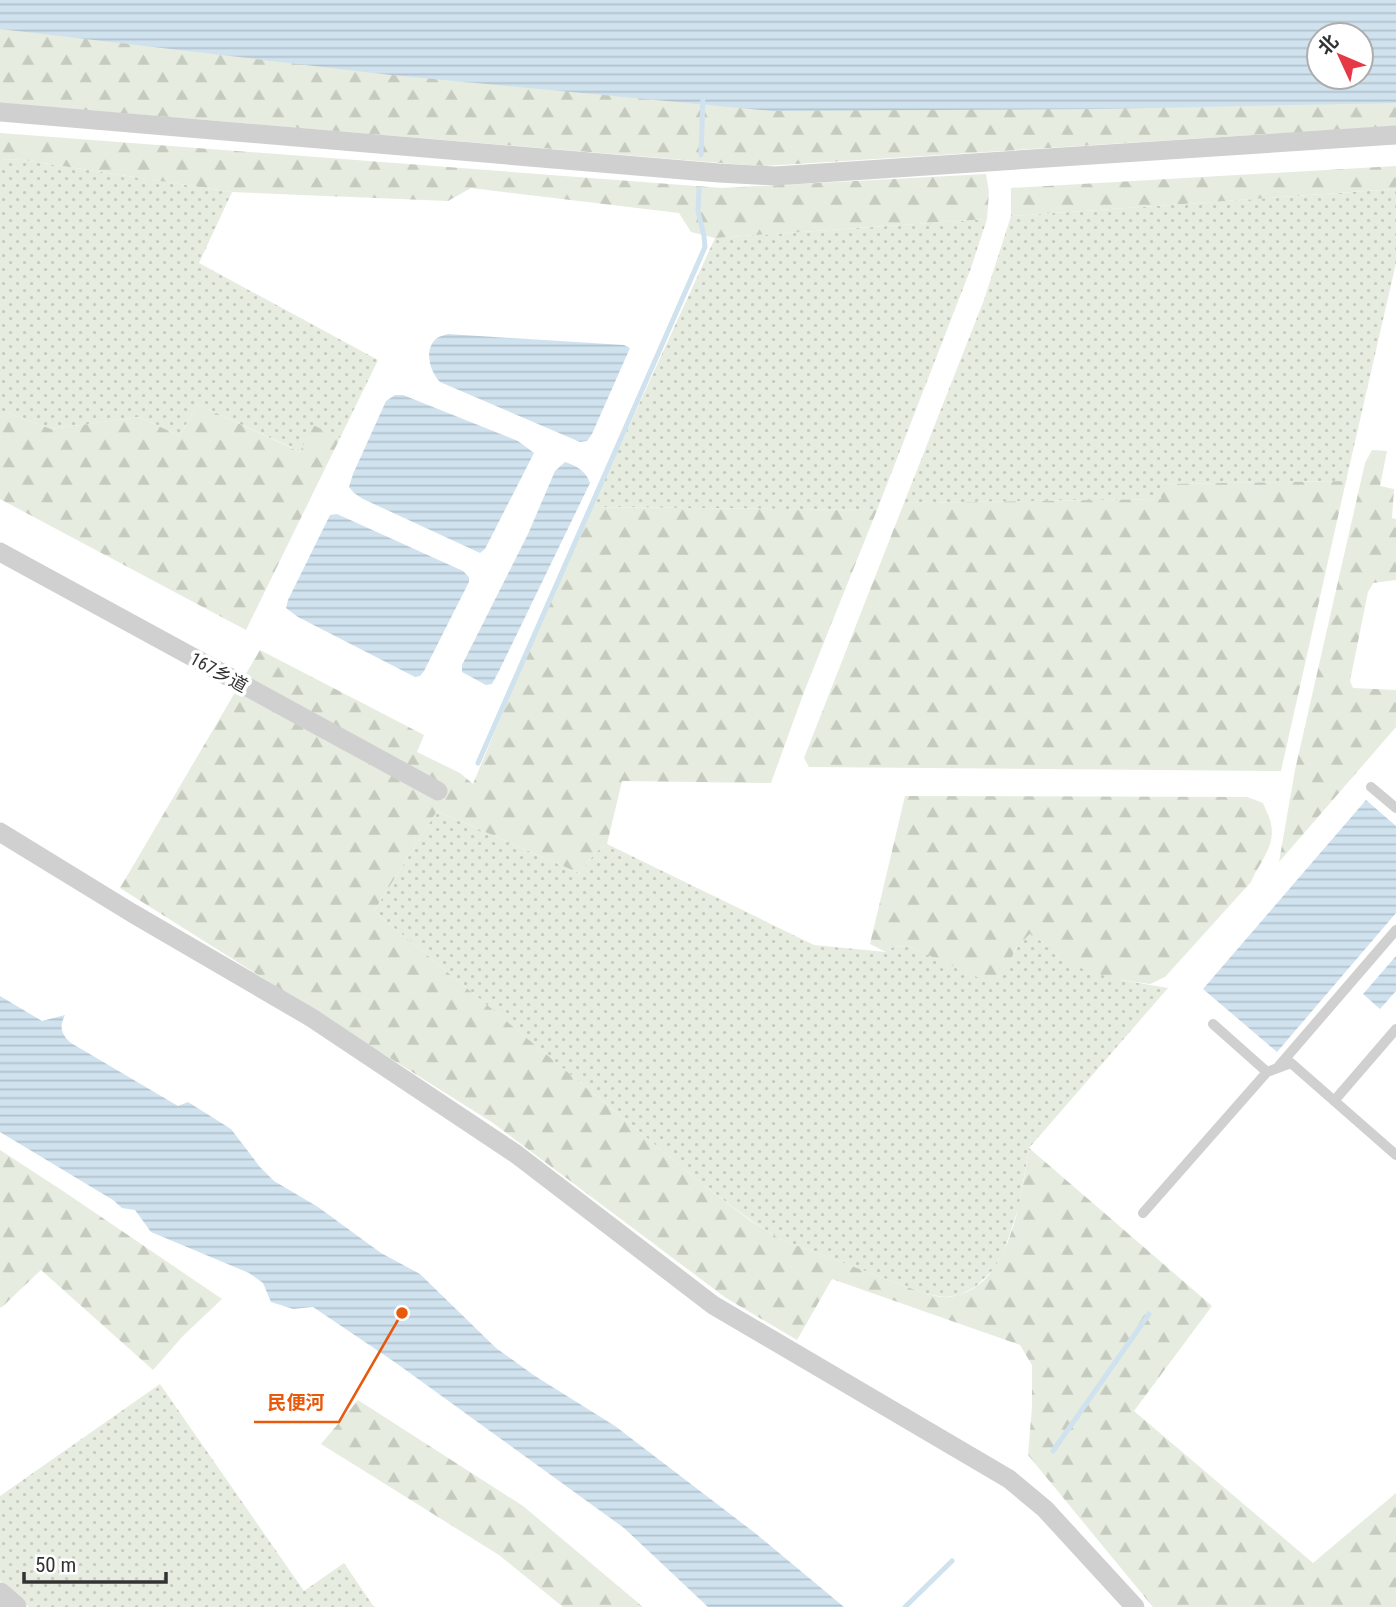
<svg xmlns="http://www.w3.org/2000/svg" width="1396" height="1607" viewBox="0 0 1396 1607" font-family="'Roboto Condensed','Noto Sans SC',sans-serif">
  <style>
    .green { fill: url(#green-dots) }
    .forest { fill: url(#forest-firs) }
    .water { fill: url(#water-rules); fill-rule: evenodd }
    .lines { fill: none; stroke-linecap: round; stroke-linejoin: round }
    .stream { stroke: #cfe2ee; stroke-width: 5 }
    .service { stroke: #d0d0d0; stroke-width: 10 }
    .minor { stroke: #d0d0d0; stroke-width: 19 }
    .tertiary { stroke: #d0d0d0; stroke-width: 23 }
    .labels { text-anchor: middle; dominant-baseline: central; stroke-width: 7; stroke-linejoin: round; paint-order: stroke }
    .street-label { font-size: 18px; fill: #333; stroke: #fff }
    .leader { fill: none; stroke: #e8590c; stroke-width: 2.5 }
    .callout-dot { fill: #e8590c; stroke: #fff; stroke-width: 2.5 }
    .callout-label { font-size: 19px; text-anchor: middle; font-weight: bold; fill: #e8590c; stroke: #fff; stroke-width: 7; stroke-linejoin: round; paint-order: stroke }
  </style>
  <defs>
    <pattern id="green-dots" width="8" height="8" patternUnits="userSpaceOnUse" patternTransform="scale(1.75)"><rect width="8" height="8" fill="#e6ecdf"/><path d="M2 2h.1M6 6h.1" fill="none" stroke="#c6cbc0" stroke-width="1.8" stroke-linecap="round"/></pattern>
    <pattern id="forest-firs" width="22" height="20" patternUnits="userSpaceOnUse" patternTransform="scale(1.75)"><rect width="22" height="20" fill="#e6ecdf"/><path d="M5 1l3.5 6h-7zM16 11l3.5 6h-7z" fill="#c6cbc0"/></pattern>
    <pattern id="water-rules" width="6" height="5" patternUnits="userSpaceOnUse" patternTransform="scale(1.75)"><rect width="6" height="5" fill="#cfe2ee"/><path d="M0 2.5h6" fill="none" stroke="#b2c2cd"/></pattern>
  </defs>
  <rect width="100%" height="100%" fill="#fff"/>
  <!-- green -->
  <path class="green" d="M0,159l23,1 209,32 -33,71 179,97 -38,78 -27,-12 -12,26 -104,-48 -17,32 -41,-19 -88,12 -51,-19z
    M1396,189v74l-50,218 -185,3v15l-257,4 80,-203 27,-84z
    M987,219l-16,49 -94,242 -285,-3 123,-269z
    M437,811l142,62 17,-21 11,-8 207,101 72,7 7,-5 15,-1 81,36 19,-16 10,-21 12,-11 11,7 18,16 62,23 47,8 -139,160 -10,58 -15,45 -10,18 -19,18 -16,8 -14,2 -19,-3 -146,-55 -28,-18 -46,-34 -332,-276z
    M160,1384l144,207 40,-28 30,44h-345l-29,-26v-85z"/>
  <!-- forest -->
  <path class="forest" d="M0,25l1396,77v24l-631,40 -33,-2 -732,-61z
    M0,133l722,55 264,-14 3,18 -2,27 -272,19 -24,-6 -12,-19 -208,-25 -23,13 -216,-9 -209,-32 -23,-1z
    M1396,166v23l-385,27v-28z
    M197,404l103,48 13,-27 27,13 -94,192 -246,-131v-89l51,19 88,-12 41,19z
    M1372,450l15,1 -7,35 14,3 -2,29 4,1v61l-23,3 -5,9 -18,89 3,7 43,2v37l-117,135 16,-92 70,-307z
    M1346,481l-65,290 -472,-4 -5,-9 100,-255 257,-4v-15z
    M592,507l285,3 -73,182 -33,91 -149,-2 -15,63 -11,8 -17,21 -142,-62 -63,100 332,276 45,34 29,18 146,55c7,1 15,4 22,3 63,-6 73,-101 81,-149l183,158 -78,105 179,152 83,-70v114h-243l-125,-152 4,-48v-42l-12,-20 -188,-66 -35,61 -71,-42 -233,-175 -373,-235 140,-238 164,85 -7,17 43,21 13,11 54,-130z
    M905,796l342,1 16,6c2,6 7,14 8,21 5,22 -12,39 -20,58l-86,95 -15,7 -29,-4 -34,-9 -28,-14 -18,-16 -11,-7c-4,4 -9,8 -13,13 -10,16 -7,32 -29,35l-80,-36 -15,1 -7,5 -16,-8z
    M0,1150l63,41 159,108 -39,37 -30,34 -112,-100 -40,38 -1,-1z
    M358,1400l165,106 120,101h-80l-64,-52 -178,-111z"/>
  <!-- water -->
  <path class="water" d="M0,0h1396v103l-296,6 -328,2 -381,-36 -391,-46zM1319,35h42v42h-42z
    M448,334l176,11 6,3 -38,86 -5,7 -7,1 -140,-60c-10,-10 -17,-33 -3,-44 1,-1 10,-4 11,-4z
    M395,395h8l115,46 16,12 -49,96 -5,4 -117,-54 -9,-6 -5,-6 4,-13 33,-73z
    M565,462c12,4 21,9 25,21l-91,188 -7,13 -6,1 -24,-13v-7l66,-131 27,-63z
    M337,514l126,57 6,6v5l-45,89 -4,5 -5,1 -117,-60 -12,-9 2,-8 42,-85z
    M1366,800l30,26v87l-119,139 -74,-63z
    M1396,956v35l-16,18 -17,-15z
    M0,996l42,25 23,-6c-6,12 -4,19 6,28l107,63 10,-4 43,27 29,38 14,14 44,26 63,46 39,21 76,74 39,28 80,50 140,107 89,74h-136l-84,-79 -228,-165 -83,-56 -20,2 -22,-7 -8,-19 -14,-10 -98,-41 -16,-22 -13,-2 -9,-8 -113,-68z"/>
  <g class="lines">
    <!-- stream -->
    <path class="stream" d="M701,155l2,-57
      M478,763l227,-516 -1,-11 -6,-25 1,-22
      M1053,1451l96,-137
      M905,1607l47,-46"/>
    <!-- service -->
    <path class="service" d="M1371,787l25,21
      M1213,1024l54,48 24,-9 105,92
      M1278,1067l118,-137
      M1334,1101l62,-72
      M1143,1213l124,-141"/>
    <!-- minor -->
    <path class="minor" d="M0,112l719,61 56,3 621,-41
      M0,552l438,239
      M0,832l132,81 180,105 204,136 197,151 296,174 36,30 90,98"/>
    <!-- tertiary -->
    <path class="tertiary" d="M0,1594l15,13"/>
  </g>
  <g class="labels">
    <!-- street labels -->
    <g class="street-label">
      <text transform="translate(219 672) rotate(29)">167乡道</text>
    </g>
  </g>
  <!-- callouts -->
  <path class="leader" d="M402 1313L339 1422H254"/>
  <circle class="callout-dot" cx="402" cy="1313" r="7"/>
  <g class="callout-label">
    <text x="296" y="1409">民便河</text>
  </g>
  <!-- north arrow -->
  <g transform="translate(1340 56) rotate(314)"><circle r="33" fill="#ffffff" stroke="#adadad" stroke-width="2"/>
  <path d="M0-5L12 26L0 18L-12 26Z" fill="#e63946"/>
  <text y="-10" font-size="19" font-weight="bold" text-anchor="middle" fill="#333333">北</text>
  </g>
  <!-- scale -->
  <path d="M24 1572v10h142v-10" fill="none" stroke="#333333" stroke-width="3.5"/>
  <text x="35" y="1572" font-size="21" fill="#333333" stroke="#ffffff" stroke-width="5" paint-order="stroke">50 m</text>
</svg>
